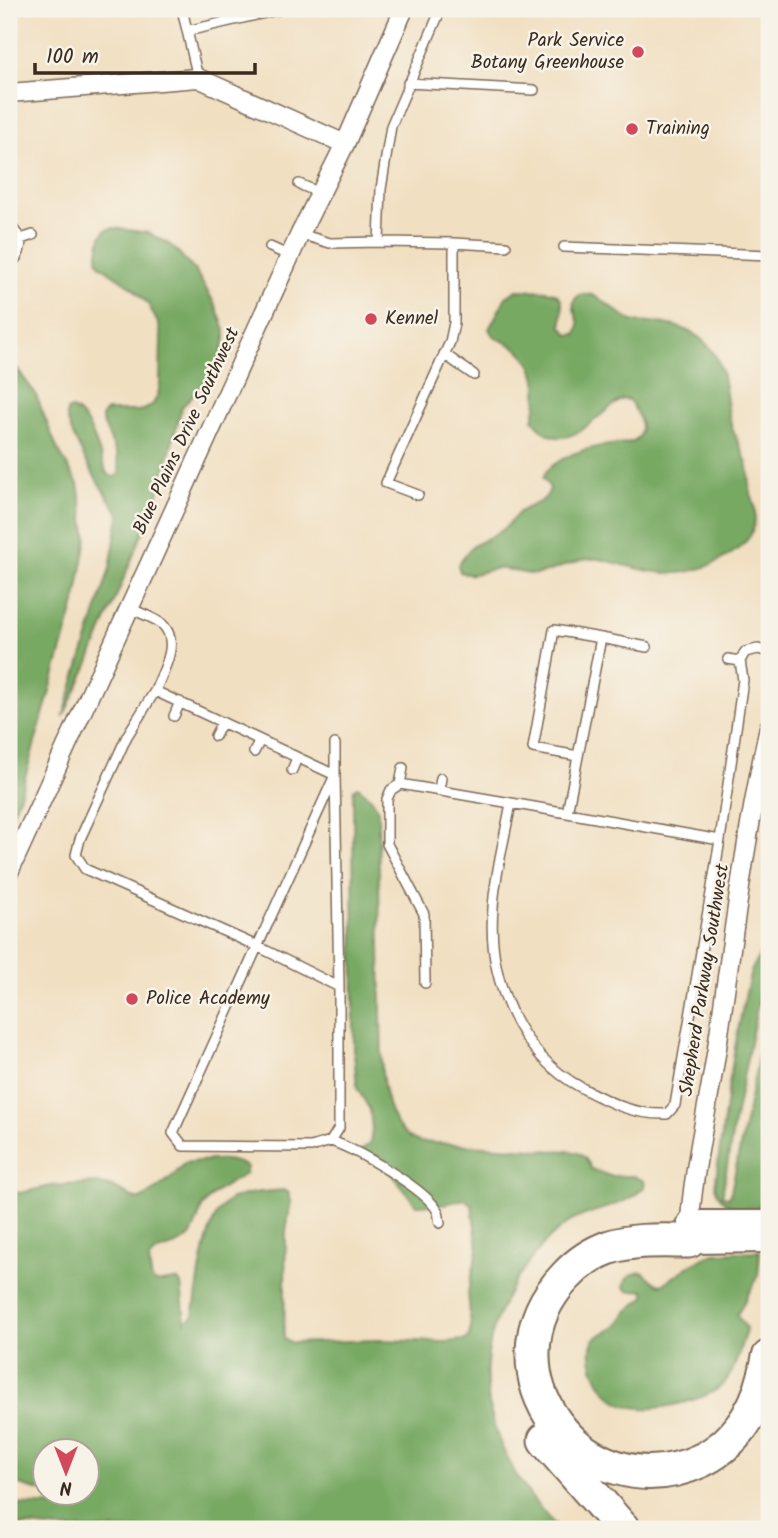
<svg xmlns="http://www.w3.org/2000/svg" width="778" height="1538" viewBox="0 0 778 1538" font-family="Kalam,sans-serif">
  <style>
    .forest { fill: #78a963; stroke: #5a6a40; stroke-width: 2 }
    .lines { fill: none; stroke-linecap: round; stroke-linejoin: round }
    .lane-casing { stroke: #7b6957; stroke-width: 12 }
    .street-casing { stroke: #7b6957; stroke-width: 21 }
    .secondary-casing { stroke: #7b6957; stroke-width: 28 }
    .highway-casing { stroke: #7b6957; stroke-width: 37 }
    .lane { stroke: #fff; stroke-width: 9 }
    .street { stroke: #fff; stroke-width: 18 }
    .secondary { stroke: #fff; stroke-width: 24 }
    .highway { stroke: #fff; stroke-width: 33 }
    .poi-dot { fill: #d1495b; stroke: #f7f3e8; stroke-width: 2.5 }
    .labels { text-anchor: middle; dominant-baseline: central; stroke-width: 5; stroke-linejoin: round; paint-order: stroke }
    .poi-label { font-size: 19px; fill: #3b2a1e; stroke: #f7f3e8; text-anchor: start }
    .street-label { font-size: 19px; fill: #3b2a1e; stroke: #f7f3e8 }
  </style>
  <rect width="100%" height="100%" fill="#f7f3e8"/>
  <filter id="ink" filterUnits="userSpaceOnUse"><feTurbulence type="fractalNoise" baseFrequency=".0143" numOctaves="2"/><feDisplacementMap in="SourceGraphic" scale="14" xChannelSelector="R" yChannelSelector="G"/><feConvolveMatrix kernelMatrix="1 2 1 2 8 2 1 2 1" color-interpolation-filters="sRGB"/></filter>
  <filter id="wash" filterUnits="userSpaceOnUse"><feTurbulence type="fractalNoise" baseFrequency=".00686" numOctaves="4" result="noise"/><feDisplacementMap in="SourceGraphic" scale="28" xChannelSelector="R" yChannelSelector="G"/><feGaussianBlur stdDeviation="1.57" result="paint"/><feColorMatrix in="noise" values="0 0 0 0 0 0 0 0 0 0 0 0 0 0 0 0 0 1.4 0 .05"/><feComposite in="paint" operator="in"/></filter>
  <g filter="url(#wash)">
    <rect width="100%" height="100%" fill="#f1dfc1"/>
    <!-- forest -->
    <path class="forest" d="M114,228l35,5 20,11 9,8 18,20 20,34 9,24v10l-7,24 -6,10 -30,33 -26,94 -69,166 -24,50 47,-149 9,-52 -1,-5c-12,-14 -55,-84 -51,-100l5,-2c20,9 26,43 34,62l4,5 6,1 4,-4 -3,-18 -15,-34v-6l5,-4h31l8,-2 7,-5 5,-9 2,-11 1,-47 -2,-12 -11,-21 -15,-16 -32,-22 -4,-7 4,-23 5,-6z
      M517,290c11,1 38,-3 44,9 3,7 0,20 1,28l7,8 7,-1 3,-8c0,-9 -11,-21 -2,-29 14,-13 40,18 55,24 8,3 18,1 26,2 21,2 43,11 55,29 14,21 12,49 18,72 4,14 12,26 16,40 3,8 2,17 3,26 2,7 5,14 5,21 1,21 -7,31 -24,43 -47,30 -77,19 -127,6 -24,-6 -44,11 -67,14 -13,2 -27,-7 -41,-5 -13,1 -24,9 -36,3l-2,-7c16,-26 20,-20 43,-34 8,-5 13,-15 20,-20 12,-8 25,-7 29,-23l-7,-10c3,-9 11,-14 20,-19 15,-9 29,-12 46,-14 7,-1 16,-1 22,-3 20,-7 5,-32 -2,-42l-6,-1c-29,15 -59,65 -90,20 9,-28 5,-59 -22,-74 -9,-5 -18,-7 -22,-16l17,-32z
      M9,361l8,8 18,24 22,55 21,36 9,54 -11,62 -56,195 -11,26z
      M358,787l14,12 6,12 4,262c3,25 10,61 38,69l113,7c23,6 49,-8 58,20l19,7h23l11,5 1,5c-21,24 -61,22 -85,43 -18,14 -32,34 -45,53 -55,88 -24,178 44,247h-500l-50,-5v-20l58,2 8,-3 5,-5 -1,-5 9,-1v-42h-42l-1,40h-9l-27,-8v-291l11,2 31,-7 47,-3 14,4 26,13c13,-6 39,-25 46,-37 22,-2 43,-8 63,4l-2,7c-16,10 -33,17 -43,34 -5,10 -6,23 -14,30 -12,11 -29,8 -39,21 3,33 3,22 29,21l3,4 4,38 8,-6c6,-28 10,-101 37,-116 16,-8 36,-8 53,-10l5,2 3,9 -5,31 -2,107 8,4 87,-3 66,2 20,-2 4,-4 2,-8 -3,-36 10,-42 -6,-45 -7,-6 -20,5 -29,1 -36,-46 -3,-3 -13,-1 -2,-5 8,-7 2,-13 -2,-20 -13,-22 -3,-36 -1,-256 1,-7z
      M769,850v98l-35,175 -12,73 8,1 30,-148 9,-60v164l-6,49 -7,6c-20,2 -34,-1 -41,-21 9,-71 18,-142 35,-212 2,-9 9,-15 11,-24 10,-33 -2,-68 8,-101z
      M760,1251l-2,25 -21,39 9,13 -1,6c-6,16 -9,36 -21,49 -10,11 -25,15 -38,19 -40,11 -77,13 -93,-35 -2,-7 -4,-19 0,-26 4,-7 16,-9 22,-14 5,-4 6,-8 10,-13 5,-7 14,-11 20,-18l-1,-6 -16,1 -4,-4c1,-11 9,-14 19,-15l14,12 5,1 33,-23 19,-9z"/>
  </g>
  <g filter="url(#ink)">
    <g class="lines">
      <!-- lane casing -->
      <g class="lane-casing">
        <path id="lane" d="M182,9l16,69
          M187,31l95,-22
          M408,83l126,7
          M299,184l21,9
          M9,224l12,15c0,10 -2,20 -12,24
          M300,234l30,9 49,-1 2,-53 10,-63 50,-117
          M21,239l12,-4
          M379,242l75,1v80l-4,19 -64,141 32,12
          M454,243l52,3
          M270,247l20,9
          M564,247l205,8
          M444,354l30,21
          M129,608c10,5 28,10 35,18 16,18 -2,47 -9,65l180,84 4,212v141l-8,13 -20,6 -128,-1 -10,-13 162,-358v-31
          M728,659l12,2
          M155,691l-28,45 -47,103 -4,16 9,14 174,78 80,40
          M174,716l6,-14
          M215,736l7,-14
          M254,752l6,-12
          M578,756l-45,-8 21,-118 47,8
          M292,770l5,-12
          M400,784l3,-16
          M439,790l2,-12
          M567,813l34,-175 46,9
          M720,840l-209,-37c-6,34 -16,70 -18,105 -6,70 25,146 89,180 29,15 51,27 85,26l8,-9 45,-265 23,-160 -3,-19 5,-9 13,-3 11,3
          M425,983l-1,-69 -37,-70v-45l4,-9 9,-6 111,19
          M331,1141c24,8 97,49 107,71 1,3 1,7 2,11"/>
      </g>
      <!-- street casing -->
      <g class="street-casing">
        <path id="street" d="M9,93l189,-15 147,66
          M9,872l291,-638 45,-90 59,-135
          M689,1235c3,-65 20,-130 29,-194 15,-105 28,-210 51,-314"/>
      </g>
      <!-- secondary casing -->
      <g class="secondary-casing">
        <path id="secondary" d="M690,1223h79
          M689,1241l80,-1"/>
      </g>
      <!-- highway casing -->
      <g class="highway-casing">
        <path id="highway" d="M689,1241c-26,0 -54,-2 -79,6 -17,6 -32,16 -44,29 -89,92 17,240 136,184 40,-20 60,-60 67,-103
          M545,1440l78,89"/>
      </g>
      <!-- lane -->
      <use href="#lane" class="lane"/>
      <!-- street -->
      <use href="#street" class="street"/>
      <!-- secondary -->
      <use href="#secondary" class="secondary"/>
      <!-- highway -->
      <use href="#highway" class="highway"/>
    </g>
  </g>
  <!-- markers -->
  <g class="poi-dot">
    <circle cx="638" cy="52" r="7"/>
    <circle cx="632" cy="129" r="7"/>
    <circle cx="371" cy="319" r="7"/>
    <circle cx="132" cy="999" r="7"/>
  </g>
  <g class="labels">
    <!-- poi labels -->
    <g class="poi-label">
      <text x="624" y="41" text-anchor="end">Park Service<tspan x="624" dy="22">Botany Greenhouse</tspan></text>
      <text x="646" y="129">Training</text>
      <text x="385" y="319">Kennel</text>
      <text x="146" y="999">Police Academy</text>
    </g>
    <!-- street labels -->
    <g class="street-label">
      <text transform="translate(187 431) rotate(-65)">Blue Plains Drive Southwest</text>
      <text transform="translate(705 980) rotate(-81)">Shepherd Parkway Southwest</text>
    </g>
  </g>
  <!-- margin -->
  <rect width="778" height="1538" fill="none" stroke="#f7f3e8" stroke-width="35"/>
  <!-- north arrow -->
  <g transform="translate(66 1472) rotate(180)"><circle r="33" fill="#f7f3e8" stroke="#aca397" stroke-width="2"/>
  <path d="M0-5L12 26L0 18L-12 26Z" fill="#d1495b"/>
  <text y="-10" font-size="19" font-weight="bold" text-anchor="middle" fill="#3b2a1e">N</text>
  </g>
  <!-- scale -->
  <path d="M35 63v10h220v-10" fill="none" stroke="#3b2a1e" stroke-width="3.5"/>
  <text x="46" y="63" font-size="21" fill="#3b2a1e" stroke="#f7f3e8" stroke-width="5" paint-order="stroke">100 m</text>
</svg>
